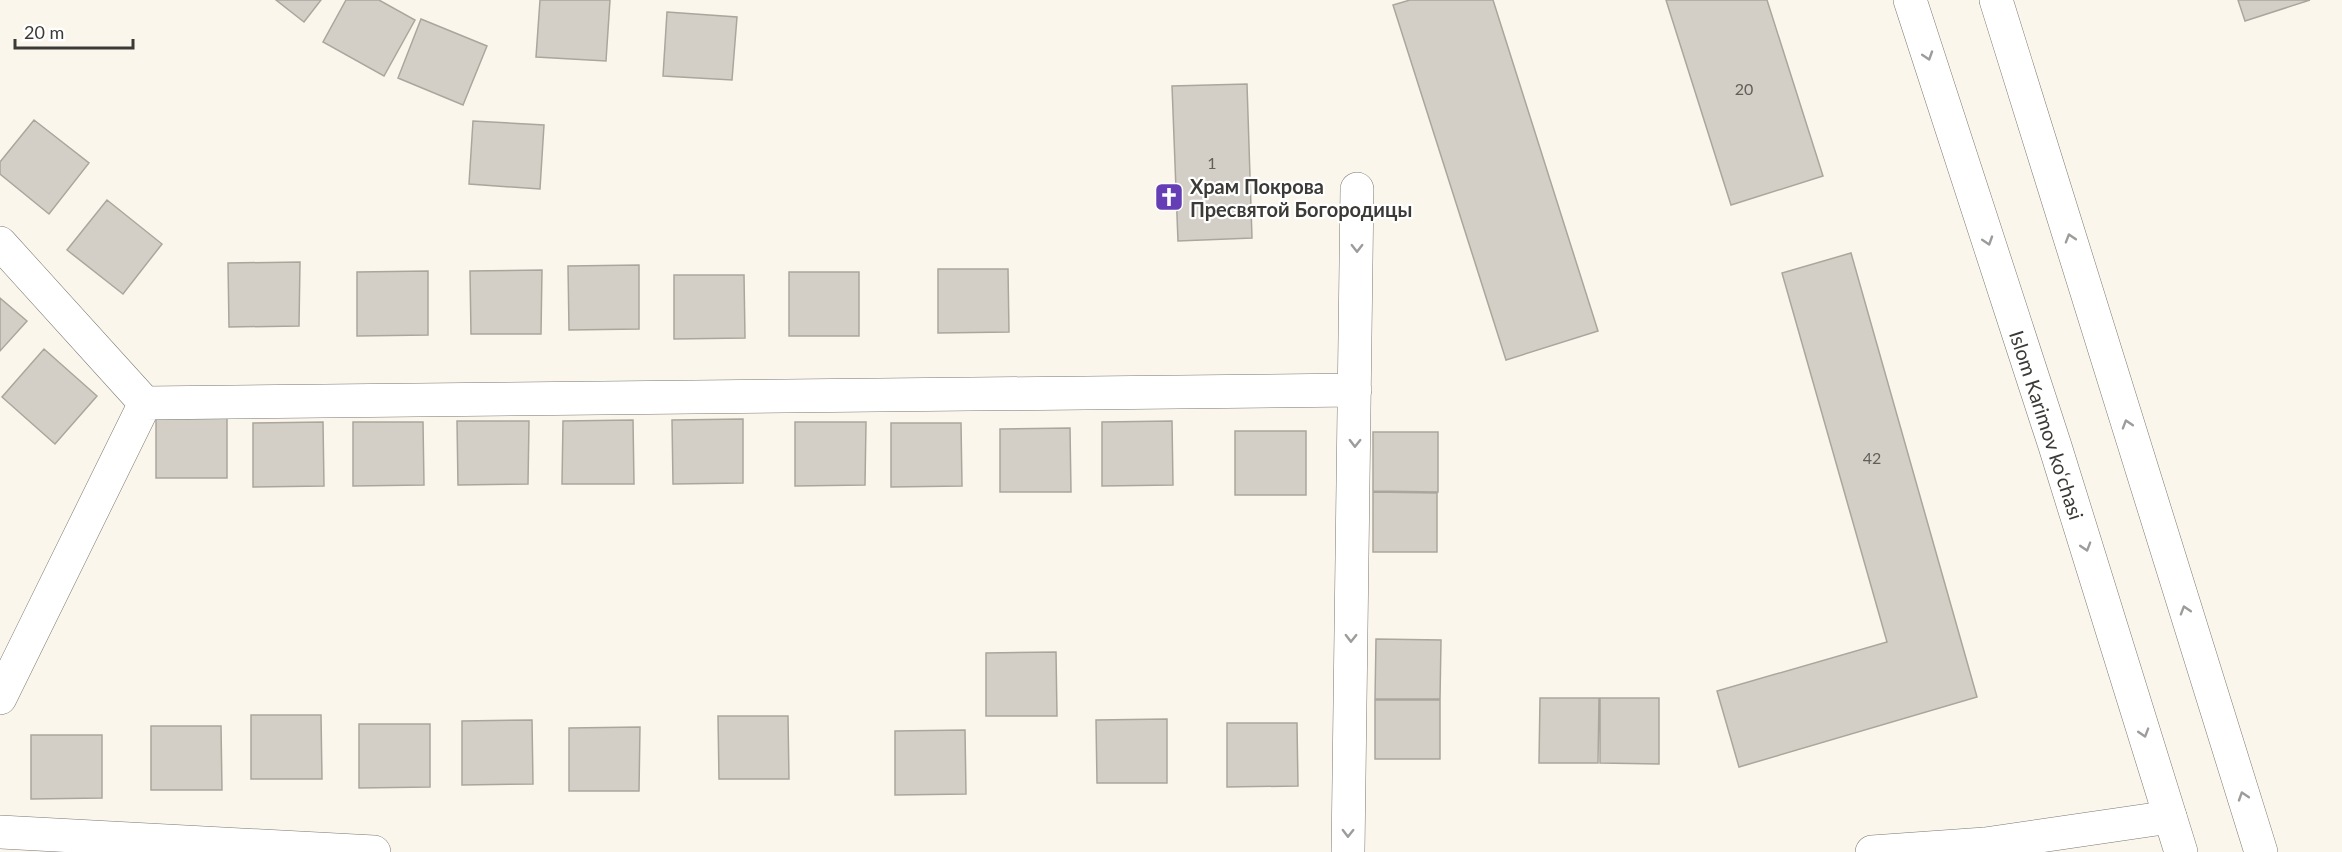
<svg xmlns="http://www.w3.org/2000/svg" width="2342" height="852" viewBox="0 0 2342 852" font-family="Lato,sans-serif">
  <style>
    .building { fill: #d4cfc6; stroke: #aba69d; stroke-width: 1.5 }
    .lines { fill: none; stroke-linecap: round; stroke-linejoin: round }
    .minor-casing { stroke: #7c7870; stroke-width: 34 }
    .major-casing { stroke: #7c7870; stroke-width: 34 }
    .minor { stroke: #fff; stroke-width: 33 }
    .major { stroke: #fff; stroke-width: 33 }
    .oneway { stroke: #9d9c9a }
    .labels { text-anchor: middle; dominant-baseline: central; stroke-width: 4.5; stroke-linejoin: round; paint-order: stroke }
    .number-label { font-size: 16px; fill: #615f5a }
    .poi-label { font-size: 20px; font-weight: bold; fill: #3b3a36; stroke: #fff; text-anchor: start }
    .street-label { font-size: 20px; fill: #3b3a36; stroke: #fff }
  </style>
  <rect width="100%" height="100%" fill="#fbf6ec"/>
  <!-- building -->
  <path class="building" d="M276,0h45l-17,22z
    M346,0h33l36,20 -31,56 -61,-34z
    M540,0h70l-4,61 -70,-4z
    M1410,0h83l105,331 -92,29 -113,-355z
    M1666,0h101l56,176 -92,29z
    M2238,0h72l-65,21z
    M667,12l70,5 -5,63 -69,-4z
    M421,19l66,27 -24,59 -65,-27z
    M1247,84l5,154 -74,3 -6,-155z
    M34,120l55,43 -40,51 -49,-40v-12z
    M473,121l71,4 -4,64 -71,-5z
    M107,200l55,44 -39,50 -56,-44z
    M1851,253l126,444 -238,70 -22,-76 170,-49 -105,-369z
    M300,262l-1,64 -70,1 -1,-64z
    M639,265v64l-70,1 -1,-64z
    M938,269h70l1,63 -71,1z
    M542,270l-1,64h-70l-1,-63z
    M428,271v64l-71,1v-64z
    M789,272h70v64h-70z
    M674,275h70l1,63 -71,1z
    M0,298l27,23 -27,30z
    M44,349l53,47 -42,48 -53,-47z
    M227,414v64h-71v-63z
    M743,419v64l-70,1 -1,-64z
    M633,420l1,64h-72l1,-63z
    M457,421h72l-1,63 -70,1z
    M1172,421l1,64 -71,1v-64z
    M323,422l1,64 -71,1v-64z
    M353,422h70l1,63 -71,1z
    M795,422h71l-1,63 -70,1z
    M891,423h70l1,63 -71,1z
    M1070,428l1,64h-71v-63z
    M1235,431h71v64h-71z
    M1373,432h65v60l-65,-1z
    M1373,492l64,1v59h-64z
    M1376,639l65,1 -1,59h-65z
    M1056,652l1,64h-71v-63z
    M1540,698h59l-1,65h-59z
    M1600,698h59v66l-59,-1z
    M1375,700h65v59h-65z
    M251,715h70l1,64h-71z
    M718,716h70l1,63h-70z
    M1167,719v64h-70l-1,-63z
    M532,720l1,64 -71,1v-64z
    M1227,723h70l1,63 -71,1z
    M359,724h71v63l-71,1z
    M151,726h70l1,64h-71z
    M640,727l-1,64h-70v-63z
    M965,730l1,64 -71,1v-64z
    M31,735h71v63l-71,1z"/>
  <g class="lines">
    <!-- minor casing -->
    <g class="minor-casing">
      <path id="minor" d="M0,243l145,160 1210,-13
        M0,698l145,-295
        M0,832l374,20
        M1348,852l9,-663
        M1872,852l113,-8 185,-27"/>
    </g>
    <!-- major casing -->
    <g class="major-casing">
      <path id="major" d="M1910,0l145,446 126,406
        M1996,0l265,852"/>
    </g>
    <!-- minor -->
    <use href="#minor" class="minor"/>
    <!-- major -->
    <use href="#major" class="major"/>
  </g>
  <!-- one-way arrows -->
  <defs><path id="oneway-chevron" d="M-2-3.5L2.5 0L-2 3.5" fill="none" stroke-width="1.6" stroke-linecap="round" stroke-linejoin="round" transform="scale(1.5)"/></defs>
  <g class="oneway">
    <use href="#oneway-chevron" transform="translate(1928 56) rotate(72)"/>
    <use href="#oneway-chevron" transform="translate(2070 238) rotate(-107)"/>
    <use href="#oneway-chevron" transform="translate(1988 241) rotate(72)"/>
    <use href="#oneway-chevron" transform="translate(1357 248) rotate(90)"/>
    <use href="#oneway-chevron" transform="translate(2127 424) rotate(-107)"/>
    <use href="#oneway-chevron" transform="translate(1355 443) rotate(91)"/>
    <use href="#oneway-chevron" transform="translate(2086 547) rotate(73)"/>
    <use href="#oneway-chevron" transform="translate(2185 610) rotate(-107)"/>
    <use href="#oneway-chevron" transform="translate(1351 638) rotate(91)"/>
    <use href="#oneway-chevron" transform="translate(2144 733) rotate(73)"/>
    <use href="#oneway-chevron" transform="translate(2243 796) rotate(-108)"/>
    <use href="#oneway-chevron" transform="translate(1348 833) rotate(91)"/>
  </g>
  <!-- icons -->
  <defs>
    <g id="church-square" transform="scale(1.5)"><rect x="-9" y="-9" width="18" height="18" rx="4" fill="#653eb6" stroke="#fff"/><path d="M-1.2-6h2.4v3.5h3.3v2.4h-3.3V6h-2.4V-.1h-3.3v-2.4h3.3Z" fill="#fff"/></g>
  </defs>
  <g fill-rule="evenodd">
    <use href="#church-square" x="1169" y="197"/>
  </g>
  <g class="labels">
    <!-- number labels -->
    <g class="number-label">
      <text x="1744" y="88">20</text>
      <text x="1212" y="162">1</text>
      <text x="1872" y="457">42</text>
    </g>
    <!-- poi labels -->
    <g class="poi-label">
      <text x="1190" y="186">Храм Покрова<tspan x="1190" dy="23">Пресвятой Богородицы</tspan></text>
    </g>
    <!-- street labels -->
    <g class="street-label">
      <text transform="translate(2047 425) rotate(72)">Islom Karimov ko‘chasi</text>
    </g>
  </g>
  <!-- scale -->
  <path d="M15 39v9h118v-9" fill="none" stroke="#3b3a36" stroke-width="3"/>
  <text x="24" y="39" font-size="18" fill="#3b3a36" stroke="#ffffff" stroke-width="4.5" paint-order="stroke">20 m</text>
</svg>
